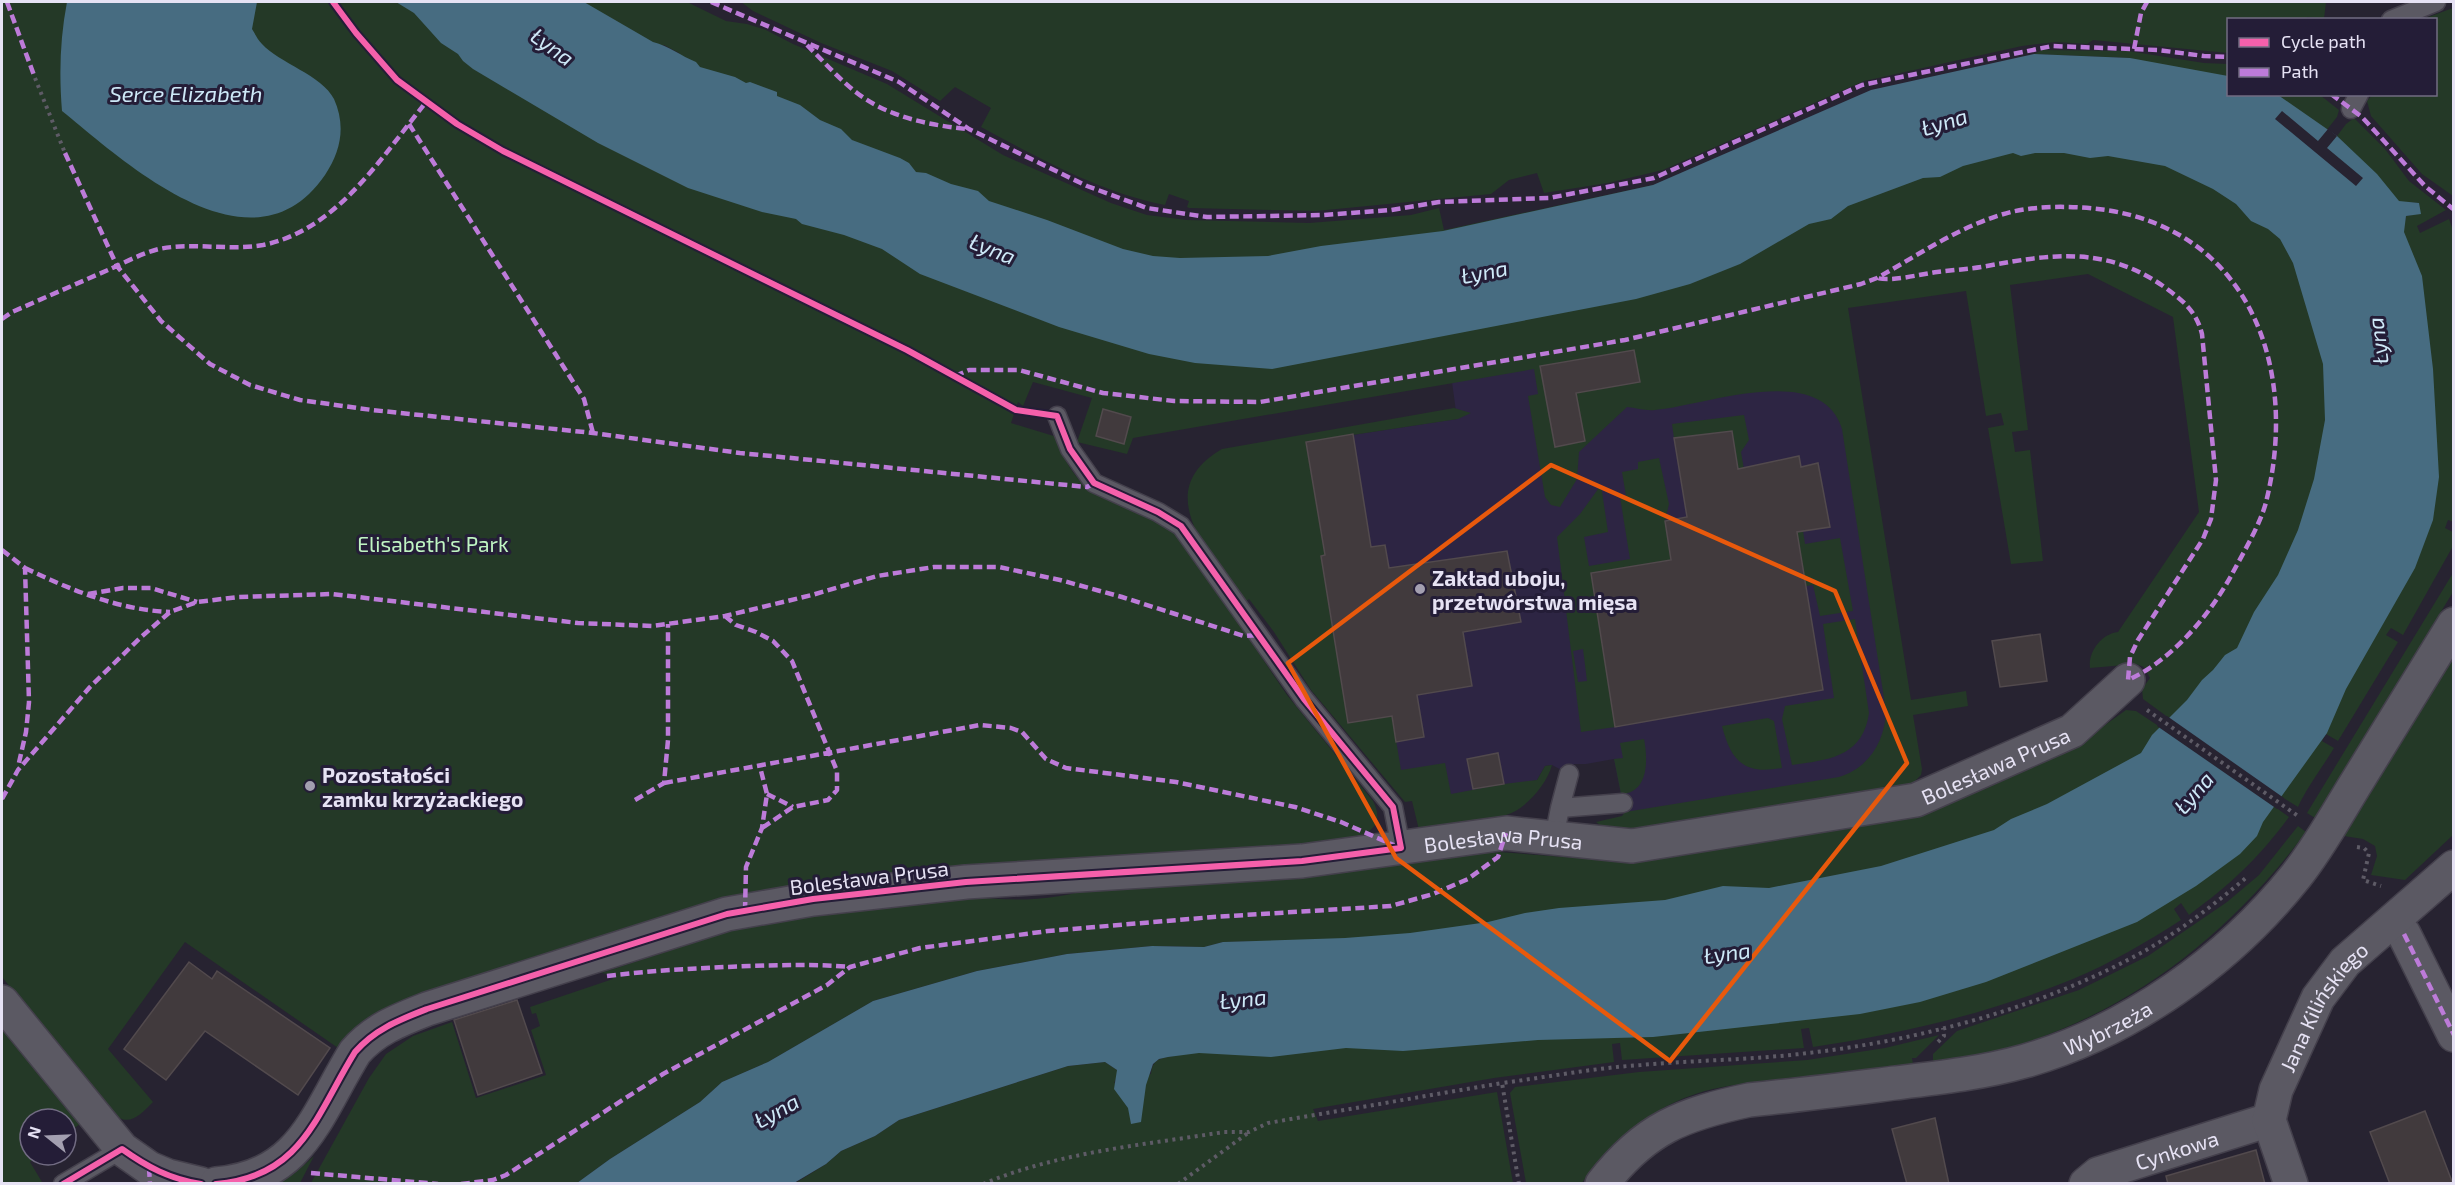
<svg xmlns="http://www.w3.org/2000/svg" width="2455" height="1185" viewBox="0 0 2455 1185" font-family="'Exo 2',sans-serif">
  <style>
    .built { fill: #2d2543 }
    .green { fill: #243927; fill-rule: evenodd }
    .water { fill: #476c81 }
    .pier { fill: #272331 }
    .building { fill: #413a3d; stroke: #524a4d; stroke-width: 1.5 }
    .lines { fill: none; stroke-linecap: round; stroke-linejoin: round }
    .lane-casing { stroke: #44404c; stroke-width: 21 }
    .street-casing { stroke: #44404c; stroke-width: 36 }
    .path { stroke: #5e5b66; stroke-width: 4; stroke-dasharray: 3 4.5; stroke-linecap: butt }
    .lane { stroke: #5b5963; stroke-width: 18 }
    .street { stroke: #5b5963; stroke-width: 33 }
    .quiet { stroke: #bd7bd9; stroke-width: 4.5; stroke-dasharray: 9 4.5; stroke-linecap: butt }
    .cycleway-casing { stroke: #241d37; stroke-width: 10 }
    .cycleway { stroke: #f560ab; stroke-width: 6 }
    .marked { fill: none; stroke: #e8590c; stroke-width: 4.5; stroke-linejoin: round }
    .poi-dot { fill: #a39fb0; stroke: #241d37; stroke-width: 2 }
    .labels { text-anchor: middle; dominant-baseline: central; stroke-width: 6; stroke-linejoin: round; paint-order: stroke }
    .park-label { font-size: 21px; fill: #bff4c2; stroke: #241d37 }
    .poi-label { font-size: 21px; font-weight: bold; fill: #e6e2f4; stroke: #241d37; text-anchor: start }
    .street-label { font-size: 21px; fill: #e6e2f4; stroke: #241d37 }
    .water-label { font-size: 22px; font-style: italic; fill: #cee9f8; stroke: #241d37 }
  </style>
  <rect width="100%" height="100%" fill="#272331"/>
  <!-- built -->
  <path class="built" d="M1836,310l72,468 -283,36 -11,-55 -28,5h-12l-5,10 -17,-9 -7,1 -8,14 -106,20 -49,-31 -108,-143 32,-184 151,-23 -5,-37z"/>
  <!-- green -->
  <path class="green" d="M2,2h410l590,290 860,-110 229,-48 192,78 70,229 -132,245 -175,164 -618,88 -205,4 -19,5 -52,-1 -85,8 -90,17 -104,30 -105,61 -46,20 -22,20 -90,57 -33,24h-266l58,-105 17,-24 27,-18 39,-14 24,76 70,-23 -15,-45 9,-4 -4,-13 -4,1 -2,-7 83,-28 -4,-5 -8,-1 129,-42 61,-14 175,-22c43,8 91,6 133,-9l400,-34 132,10 288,-47 68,-27 83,-38 56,-40 10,1 24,16 9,-9 -26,-19 -1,-10 8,-11 -6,-11 -8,-3 -46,4c-2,-16 11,-34 28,-36l81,-120 -26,-195 -85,-43 -78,11 18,145 -16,2 3,20 15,-2 13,111 -32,3 -23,-136 16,-3 -3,-12 -15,3 -20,-125 -118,17 63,392 55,-9 2,15 -55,9 9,54 -1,6 -9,9 -282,45 -29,-3 -5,-4 26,-6 3,-4 214,-35c30,-9 46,-36 47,-66l-44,-282c-21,-69 -138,-23 -187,-19 -9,1 -19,-2 -28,-3l-48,45 -2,27 -17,28 -9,-2 -6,-8 -17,-101 10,-2 -4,-25 -401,69 -6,16 -50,-12 15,-44 -59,-16 -10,24 -5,-4 -7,21 46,14c6,20 14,37 30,50 33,15 73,27 97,56l103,152 86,106c13,25 -5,33 -26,40l-586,53 -420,156 -156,-108 -77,107 45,53c-13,13 -25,27 -41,10l-110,-135zM1634,351l6,31 -64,11 8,48 -29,5 -14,-80z
    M549,2h138l39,19 21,3 19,6 27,14 94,40 116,71 108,48 36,12 40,5 122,3 102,-8 28,-7 5,22 209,-45 -36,40 -437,46 -256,-90 -25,-23 -29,-10 -170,-70 -21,-25 -15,-8 -17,4z
    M741,2h1585l-2,17 -17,-2 -1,3h-78v33l-135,-13 -6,4 -31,-2 -34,4 -144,32 -14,3 -201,89 -55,13 -64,10 -7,-20 -28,7 -18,14 -175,17 -127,-3 -2,-1 2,-6 -20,-7 -4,11c-66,-13 -126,-47 -184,-78l10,-19 -36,-21 -15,14 -48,-30 -71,-28 -68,-32z
    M2453,8h1l-1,188 -31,-22 -51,-58 -4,-15 5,-6 64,-1v-74l-13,-1z
    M2042,50l86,1 76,12 24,1v30l92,1 19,15 -2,7 -19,24 -43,-22 -145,-61 -96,-4z
    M2354,118l31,31 24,32 37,29 -29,16 3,7 29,-14 4,11 1,292 -6,-2 -3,8 8,4v14l-50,89 -12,-7 -5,7 12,7 -60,99 -12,-7 -4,7 12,7c-12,20 -27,39 -36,59l-16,-10 -7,10 14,10c-30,41 -59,68 -100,98l-8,-12 -7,6 7,11c-34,22 -70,43 -108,59 -83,34 -172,55 -260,68l-4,-19 -8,1 3,19 -182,12 -2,-17 -8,1 2,18 -120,16 -181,31 5,12 179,-29 16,91 -719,1 32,-20 15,-13 34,-15 24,-16 169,-54 37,-4 12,8v7l-3,6 37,-9c1,-12 6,-15 17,-17l1001,-184 225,-589 12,-68 6,-1 7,-12 -20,-1 -62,-66 9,-12z
    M1454,408l17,5 -13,6 -152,23 19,113 -4,1 27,166 44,-6 9,54 44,-7 6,31 53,-10 33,-4 8,-14 7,-1c-5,19 -27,45 -46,50 -27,9 -59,10 -87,15l-7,-29 -7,1 -94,-112 -37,-58 -25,-33 -5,4c-32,-48 -96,-111 -22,-154z
    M1744,415l5,25 -8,12 11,64 38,-6 -9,-51h4l12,73 6,-1 2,13 35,-6 13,73 -33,5 -7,-31 -7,1 -55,-45 -19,-110 -58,7 -2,-14z
    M1659,458l10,46 -4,17 5,33 28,26 -41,-18 -66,11 24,154 -34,5 -24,-195 23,-23 21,-29 7,47 -24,5 5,29 41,-7 -10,-62 6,-1 -4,-24 16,-3v-7zM1583,649l4,32 -9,1 -5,-31z
    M2453,573v19l-138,226 -8,-5z
    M1855,619l14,94c-6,44 -41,47 -77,52l-10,-46 3,-13 49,-8 -11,-74z
    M2453,658v177l-48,45 -34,-5 6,-19 -2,-10 -12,-7 -19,-3z
    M1768,718l6,3 8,47c-38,7 -51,-7 -60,-42z
    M1644,739c4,20 5,54 -23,55l-7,-35 9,-1 -3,-15z
    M2298,826l8,6c-73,98 -169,176 -288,213 -27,9 -57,12 -85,16v-7l24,-23 122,-41 69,-34 79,-54 32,-27z
    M2,1028l78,96 -14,10v-15h-36v36h9l-9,7 12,20 -2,1h-38z
    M1939,1035l-23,23h-4l1,6c-38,4 -76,9 -114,13 -29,3 -58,6 -86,12 -53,12 -102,49 -131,94h-56l-16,-90 5,-6 124,-15 168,-12 78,-12z
    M314,1156l-14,27h-22l17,-10z"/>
  <!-- water -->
  <path class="water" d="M67,2h190l-5,27c3,5 6,11 10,15 17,19 60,31 72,55 12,27 7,52 -9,76 -72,105 -198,-11 -263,-64 -3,-37 -2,-73 5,-109z
    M396,2h188l69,40c16,4 28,14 43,20l4,5 35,10 11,6 4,-1 27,10v4l23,9 20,15 21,9 11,11 48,18 9,5 7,9 10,1 25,11 27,7 11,10 58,19 76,29 30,7 27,2 88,-2 53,-10 122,-15 210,-46 218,-95 163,-36 96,4 98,18v18l50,1 59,41 40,38 22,27 20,2 2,11 -15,2 -2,16 18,44 11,93 6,108 -6,43 -18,48 -69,121 -19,44 -64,89 -6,14 -17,18 -44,32 -59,36 -151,60 -66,20 -60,12 -207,23 -115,3 -135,11 -57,-3 -75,9 -72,-4 -31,4 -9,2 -6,5 -7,21 -5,37 -10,2 -3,-16 -14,-19 3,-19 -12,-8 -37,4 -169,54 -24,16 -34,15 -15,13 -32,19h-217l33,-24 90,-57 22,-20 46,-20 105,-61 104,-30 90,-17 85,-8 52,1 19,-5 122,-4 65,-5 78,-11 37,-9 34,-5 106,-8 58,-14 46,2 112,-22 113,-36 17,-11 36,-15 94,-51 11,-18 35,-35 15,-20 11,-10 12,-15 12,-7 17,-36 24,-37 20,-45 16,-51 11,-59 -2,-56 -30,-101 -13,-24 -12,-10 -17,-8 -15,-17 -23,-15 -48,-23 -57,-10 -18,2 -26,-5h-29l-14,3 -8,-3 -50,13 -23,11 -17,1 -75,28 -17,13 -22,5 -69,40 -50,20 -54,15 -364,70 -77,-6 -46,-9 -90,-27 -139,-53 -38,-25 -38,-14 -42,-11 -6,-5 -34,-7 -74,-24 -90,-45 -125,-74 -10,-8 -5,-7 -17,-11 -27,-30z"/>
  <!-- pier -->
  <path class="pier" d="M2282,111l36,30 10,-12 9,7 -10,12 36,30 -7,8 -81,-67z
    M2167,716l117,82 -7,11 -120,-83z"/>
  <!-- building -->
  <path class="building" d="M1634,350l6,32 -64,11 9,48 -30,6 -15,-81z
    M1103,409l28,8 -7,27 -28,-8z
    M1732,431l6,38 61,-13 2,11 17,-4 12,64 -33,5 26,158 -208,37 -24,-154 80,-13 -6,-39 22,-4 -13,-79z
    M1353,434l18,113 14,-2 4,23 118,-17 14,71 -58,10 9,54 -55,9 7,42 -28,5 -4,-26 -44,7 -27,-167 4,-1 -19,-113z
    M2040,634l7,47 -47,6 -8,-46z
    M1498,753l6,31 -31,5 -6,-30z
    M189,962l23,17 5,-8 113,77 -32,47 -93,-64 -39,49 -42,-31z
    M517,1000l25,73 -64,22 -24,-75z
    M2425,1111l28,73h-63l-20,-52z
    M1935,1118l14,66h-42l-15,-55z
    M2256,1150l9,34h-97l-2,-8z"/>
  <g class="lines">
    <!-- lane casing -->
    <g class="lane-casing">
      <path id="lane" d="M2391,20l45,-18
        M2351,109l8,-15
        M1057,416l13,33 24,34 64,29 23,14 123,173 89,108 8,41
        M1560,808l9,-34
        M1554,838l6,-30 63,-5
        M63,1184l59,-35"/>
    </g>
    <!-- street casing -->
    <g class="street-casing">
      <g id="street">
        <path d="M2404,934l50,101"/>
        <path d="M2,1002l120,147 27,19 19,8 33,8"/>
        <path id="s1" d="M216,1184c86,-7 100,-69 139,-132 20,-23 44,-32 72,-43l300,-95 86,-15 153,-17 336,-21 204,-28 126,13 284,-46 156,-69 56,-51"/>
        <path id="s2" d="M1602,1184c43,-56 81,-70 147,-84 49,-5 97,-11 146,-17 43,-5 88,-10 130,-22 105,-30 203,-100 271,-185 24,-30 42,-64 62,-96 32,-52 64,-104 96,-156"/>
        <path id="s3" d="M2086,1184l12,-10 171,-54"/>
        <path id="s4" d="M2291,1184l-22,-64 7,-30 42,-92 27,-36 109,-95"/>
      </g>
    </g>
    <!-- path -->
    <path class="path" d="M35,78l30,75
      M2147,710l151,106
      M2357,847l7,1 5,5 -6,27 18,6
      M1938,1042l6,-6 -1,-8
      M983,1184c76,-32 160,-39 241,-52h25l19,-9 234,-40
      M1178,1184l70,-51
      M1519,1184l-17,-101c46,-6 92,-15 139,-18 56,-5 112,-5 167,-12 115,-13 239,-47 340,-104 36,-21 68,-46 99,-72"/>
    <!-- lane -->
    <use href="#lane" class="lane"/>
    <!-- street -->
    <use href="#street" class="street"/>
    <!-- quiet -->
    <path class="quiet" d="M7,2l28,76
      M711,2l188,80 70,47 118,57 60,22 60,9 116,-2 68,-5 48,-8 110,-4 105,-20 208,-93 190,-39 106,4 46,6 24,1
      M807,45c16,16 32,34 50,48 31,24 72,32 109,36
      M2134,49l7,-36 6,-11
      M2331,94l31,23 63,69 28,23
      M409,124l175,275 9,34
      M65,153l52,113 44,55 49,43 40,21 50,15 72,10 221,23 147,20 347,34 7,-4
      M2,319l10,-7c32,-14 64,-28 96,-42 16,-7 34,-17 51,-21 34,-7 69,2 104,-4 75,-15 119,-89 164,-144
      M955,376l14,-6h50l84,23 71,8 86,1 365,-62 236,-56 16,-6c43,-24 86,-54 134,-66 30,-7 65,-6 95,-2 144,22 192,158 161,288 -5,24 -24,55 -36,78 -23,41 -59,84 -103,104l2,-23 8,-17 65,-101 8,-20 5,-39 -14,-146c-6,-24 -20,-34 -39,-48 -58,-40 -111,-32 -176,-20 -17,3 -34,4 -50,6 -16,2 -45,10 -60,6
      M2,550l23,18 4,134 -3,30 -8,35
      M25,568c46,22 94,42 145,44
      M88,594l35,-6h28l46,14
      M725,616l11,9 20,7 17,9 19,20 45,110v19l-9,10 -35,7 -31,21
      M664,783l316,-58 31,3 11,4 24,27 20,9 110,14 119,25 46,15 57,25
      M767,794l26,13
      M2,799l16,-29 72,-83 50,-49 30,-26 27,-10 42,-5 93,-3 246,29 74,3 73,-10 87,-21 65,-19 57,-9h65l61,13 62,17 122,39 14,-1
      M635,800l29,-17 4,-43v-116
      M745,911l1,-44 16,-39 5,-34 -7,-27
      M2404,934l50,101
      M607,976c47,-6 94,-8 142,-10 34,-1 67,-2 101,1
      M149,1168l1,16
      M311,1173l127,11
      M461,1184l32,-4 13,-5 157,-101 164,-89 23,-18 70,-19 128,-17 165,-14 178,-11 42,-12 35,-15 30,-22 8,-24"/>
    <!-- cycleway casing -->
    <g class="cycleway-casing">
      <path id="cycleway" d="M63,1184l59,-35c25,18 48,30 79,35
        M216,1184c86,-7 100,-69 139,-132 20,-23 44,-32 72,-43l300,-95 86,-15 153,-17 336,-21 99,-13 -8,-41 -89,-108 -123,-173 -23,-14 -64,-29 -24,-34 -13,-33 -41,-6 -109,-60 -404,-199 -46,-27 -60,-44 -41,-47 -23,-31"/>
    </g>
    <!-- cycleway -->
    <use href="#cycleway" class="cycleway"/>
  </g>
  <!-- marked area -->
  <path class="marked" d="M1551,465l284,126 72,172 -237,298 -274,-203 -108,-195z"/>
  <!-- markers -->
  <g class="poi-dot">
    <circle cx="1420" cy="589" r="6"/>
    <circle cx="310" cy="786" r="6"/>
  </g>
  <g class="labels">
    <!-- park labels -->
    <g class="park-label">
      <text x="433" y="543">Elisabeth's Park</text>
    </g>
    <!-- poi labels -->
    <g class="poi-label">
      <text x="1432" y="577">Zakład uboju,<tspan x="1432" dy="24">przetwórstwa mięsa</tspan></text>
      <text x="322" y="774">Pozostałości<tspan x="322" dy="24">zamku krzyżackiego</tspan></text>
    </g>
    <!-- street labels -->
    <g class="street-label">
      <text stroke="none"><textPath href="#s1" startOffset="1887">Bolesława Prusa</textPath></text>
      <text stroke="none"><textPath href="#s1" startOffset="1383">Bolesława Prusa</textPath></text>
      <text transform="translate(869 877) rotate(-7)">Bolesława Prusa</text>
      <text stroke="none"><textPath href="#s4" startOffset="195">Jana Kilińskiego</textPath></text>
      <text stroke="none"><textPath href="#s2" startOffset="542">Wybrzeża</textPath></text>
      <text stroke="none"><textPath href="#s3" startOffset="98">Cynkowa</textPath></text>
    </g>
    <!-- water labels -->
    <g class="water-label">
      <text transform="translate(553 46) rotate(36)">Łyna</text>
      <text x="186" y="93">Serce Elizabeth</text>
      <text transform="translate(1944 121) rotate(-17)">Łyna</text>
      <text transform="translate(993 248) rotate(22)">Łyna</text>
      <text transform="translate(1484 271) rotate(-11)">Łyna</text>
      <text transform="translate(2377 341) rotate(-97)">Łyna</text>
      <text transform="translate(2193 792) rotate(-49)">Łyna</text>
      <text transform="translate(1727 952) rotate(-8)">Łyna</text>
      <text transform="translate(1243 998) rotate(-6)">Łyna</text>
      <text transform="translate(776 1110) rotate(-29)">Łyna</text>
    </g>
  </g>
  <!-- border -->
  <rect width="2455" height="1185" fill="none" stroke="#e6e2f4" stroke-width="6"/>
  <!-- legend -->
  <rect x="2227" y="18" width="210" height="78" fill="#241d37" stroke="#726c83" stroke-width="1.5"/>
  <rect x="2239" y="38" width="30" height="9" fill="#f560ab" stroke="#726c83" stroke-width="1.5"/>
  <text x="2281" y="48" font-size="18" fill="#e6e2f4">Cycle path</text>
  <rect x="2239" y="68" width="30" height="9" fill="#bd7bd9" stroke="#726c83" stroke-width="1.5"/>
  <text x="2281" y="78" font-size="18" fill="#e6e2f4">Path</text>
  <!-- north arrow -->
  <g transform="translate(48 1137) rotate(288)"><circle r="28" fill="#241d37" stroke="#726c83" stroke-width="1.5"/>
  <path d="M0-4.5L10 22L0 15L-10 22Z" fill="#a39fb0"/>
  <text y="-9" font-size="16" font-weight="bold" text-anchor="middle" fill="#e6e2f4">N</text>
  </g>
</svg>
